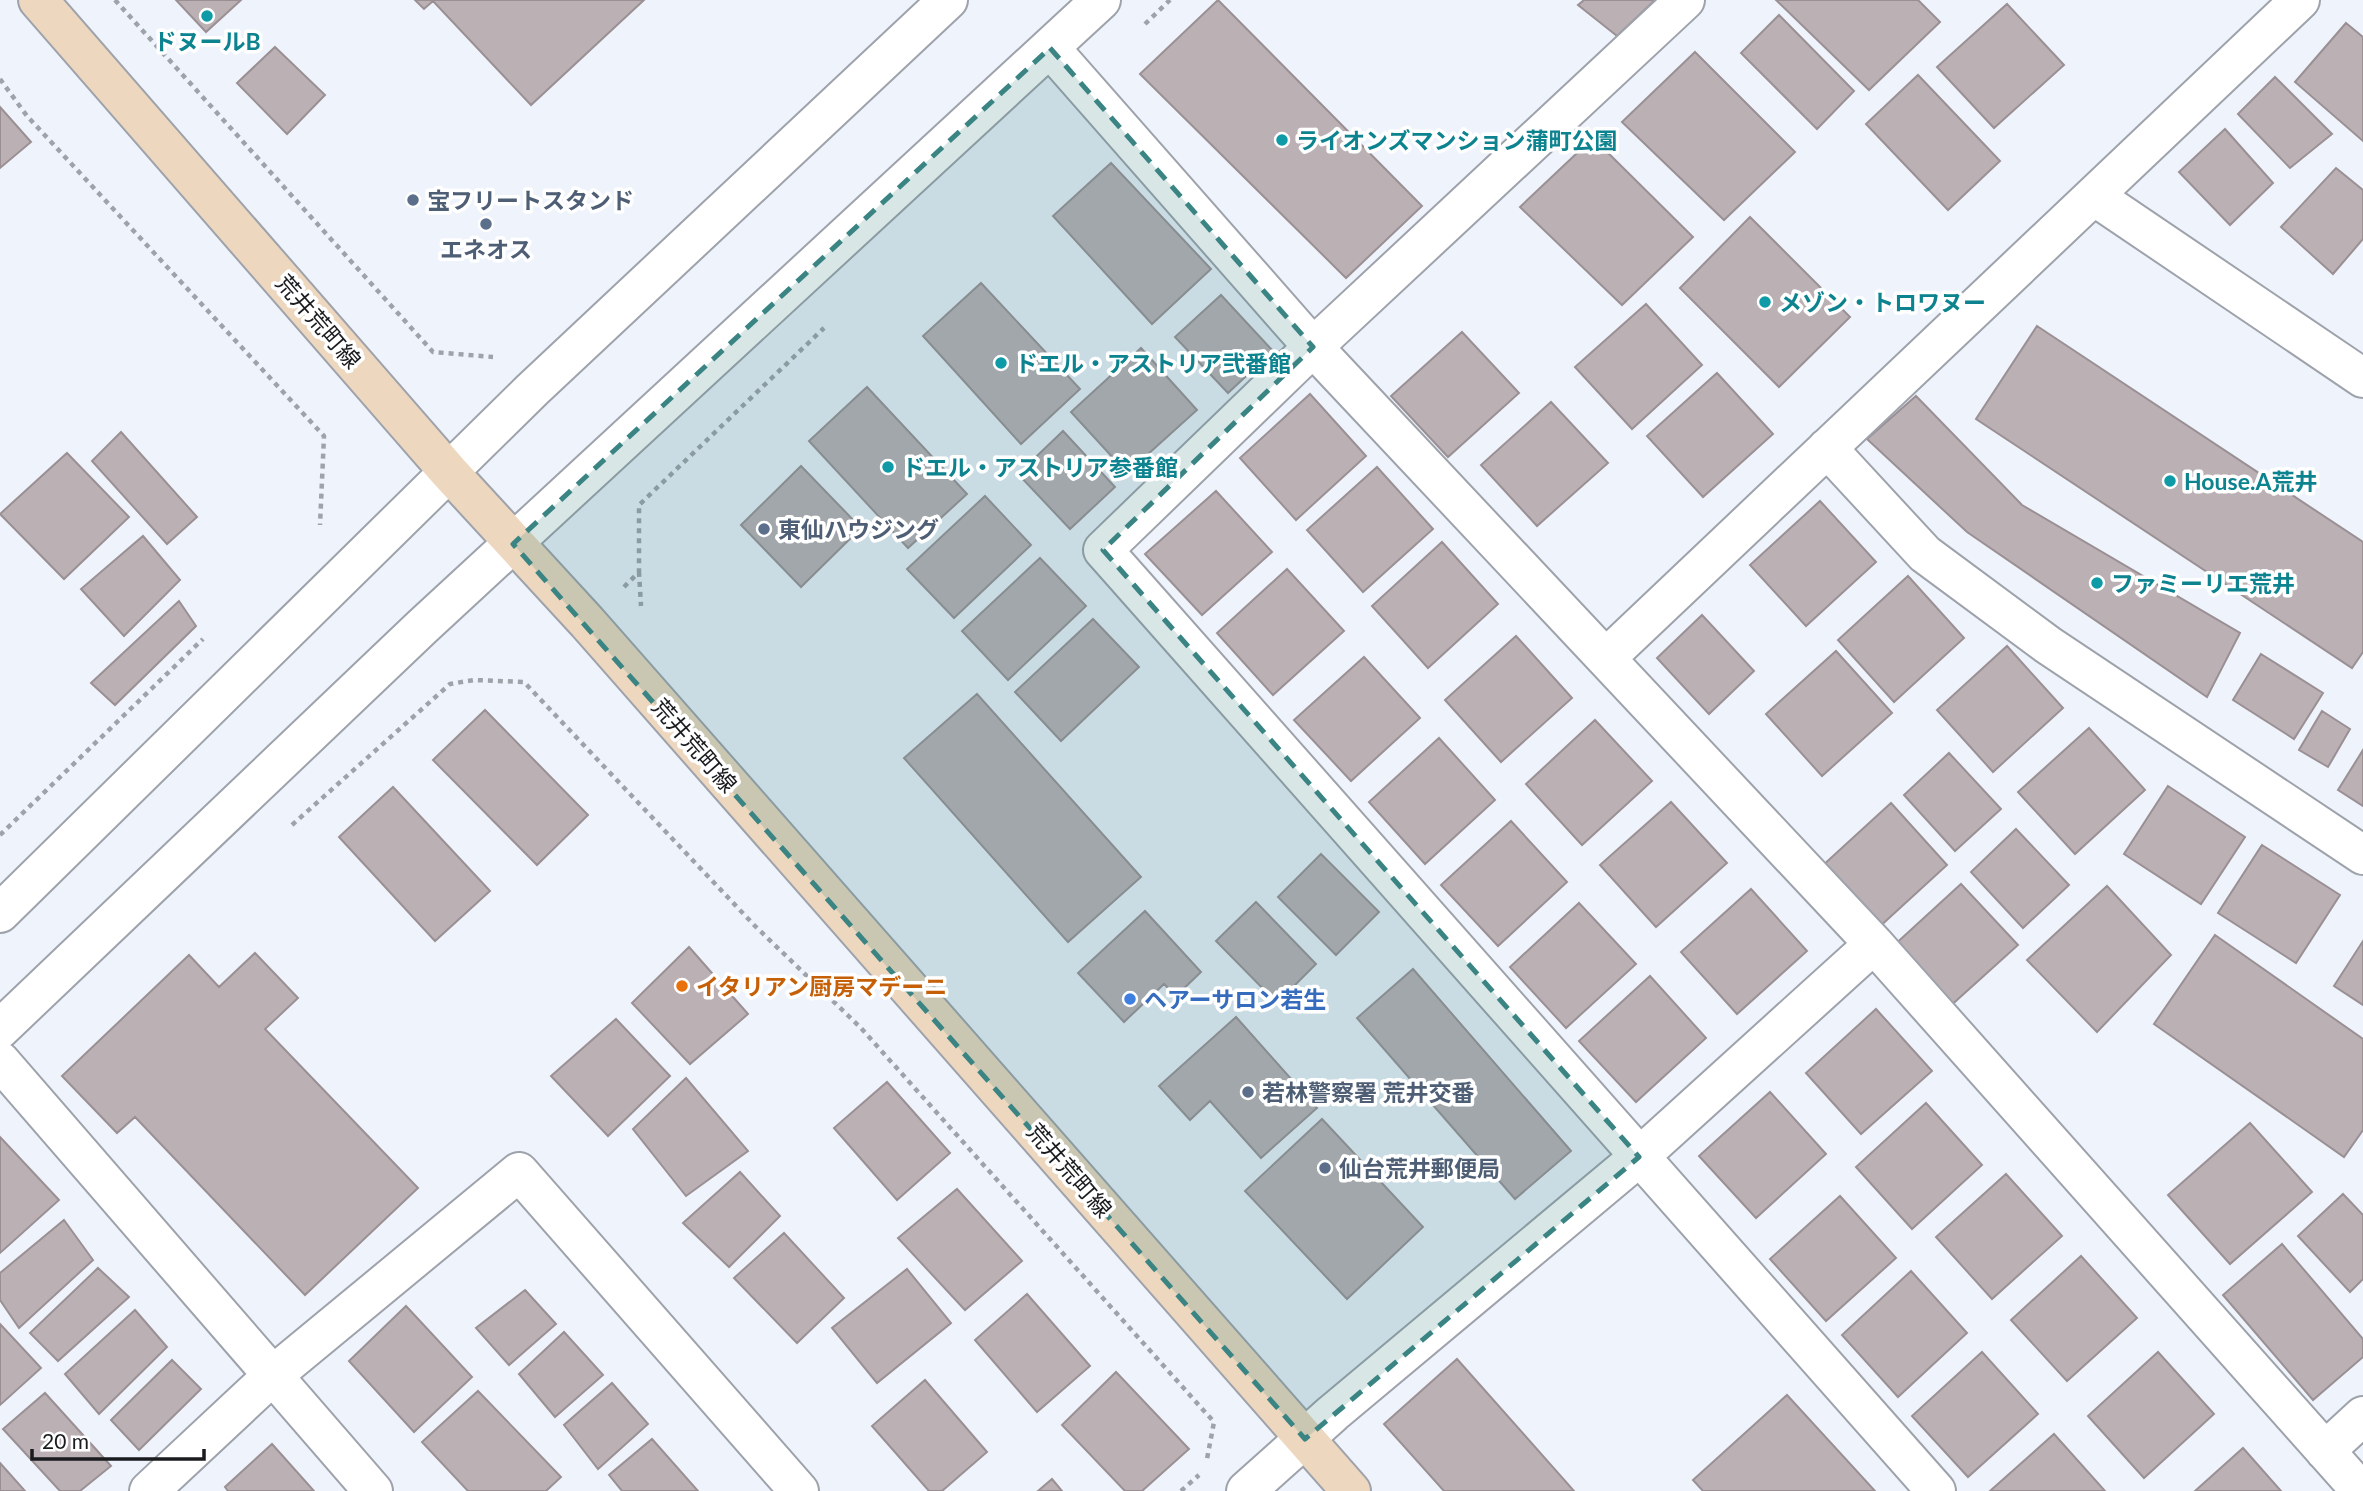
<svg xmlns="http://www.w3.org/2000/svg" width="2363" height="1491" viewBox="0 0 2363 1491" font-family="Lato,'Noto Sans JP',sans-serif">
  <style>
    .building { fill: #bbb1b5; stroke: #9a9094; stroke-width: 2 }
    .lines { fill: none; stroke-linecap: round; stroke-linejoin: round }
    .minor-casing { stroke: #9ea2ab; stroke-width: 42 }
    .tertiary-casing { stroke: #9ea2ab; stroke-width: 42 }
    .secondary-casing { stroke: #9ea2ab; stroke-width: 42 }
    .path { stroke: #9ea2a9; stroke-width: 4.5; stroke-dasharray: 5 5; stroke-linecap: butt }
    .minor { stroke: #fff; stroke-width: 38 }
    .tertiary { stroke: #fff; stroke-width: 38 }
    .secondary { stroke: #edd7be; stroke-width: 38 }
    .marked { fill: #3b8484; fill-opacity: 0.2; stroke: #3b8484; stroke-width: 5; stroke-dasharray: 14 9; stroke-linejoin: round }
    .culture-dot { fill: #0f9aa8; stroke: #fff; stroke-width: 2.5 }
    .service-dot { fill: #5c6f8a; stroke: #fff; stroke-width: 2.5 }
    .food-dot { fill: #e8710a; stroke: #fff; stroke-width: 2.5 }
    .shop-dot { fill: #3f7fe0; stroke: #fff; stroke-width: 2.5 }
    .labels { text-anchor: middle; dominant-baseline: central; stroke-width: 7; stroke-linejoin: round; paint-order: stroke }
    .culture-label { font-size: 23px; font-weight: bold; fill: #0d838f; stroke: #fff; text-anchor: start }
    .service-label { font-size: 23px; font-weight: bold; fill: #4e5e75; stroke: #fff; text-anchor: start }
    .street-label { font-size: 23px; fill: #191b1e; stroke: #fff }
    .food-label { font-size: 23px; font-weight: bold; fill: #c56008; stroke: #fff; text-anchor: start }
    .shop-label { font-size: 23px; font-weight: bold; fill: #366cbe; stroke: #fff; text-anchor: start }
  </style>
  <rect width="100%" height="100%" fill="#eef3fc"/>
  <!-- building -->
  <path class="building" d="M176,0h65l-35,32z
    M415,0h229l-113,105 -98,-104 -9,8z
    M1218,0l204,206 -76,72 -206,-204z
    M1584,0h71l-38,36 -39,-31z
    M1776,0h142l22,22 -71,68z
    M2007,4l57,61 -70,63 -57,-61z
    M1779,15l75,76 -37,38 -76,-76z
    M2346,23l17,14v104l-68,-59z
    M275,47l50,48 -38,39 -50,-51z
    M1695,52l100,100 -71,68 -102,-98z
    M1918,75l82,86 -52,49 -82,-86z
    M2275,77l57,57 -42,34 -52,-54z
    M0,107l31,35 -31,26z
    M2225,129l48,54 -43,42 -51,-53z
    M1593,138l100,99 -71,68 -102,-98z
    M1111,163l100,106 -59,55 -99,-108z
    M2336,168l27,22v49l-30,35 -52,-47z
    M1750,217l100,100 -71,70 -99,-99z
    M981,283l99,106 -59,55 -98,-108z
    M1221,295l52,56 -45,42 -53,-56z
    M1646,304l56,61 -70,64 -57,-62z
    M2037,326l326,216v110l-11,16 -376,-249z
    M1462,332l57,61 -71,64 -57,-61z
    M1141,348l56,62 -70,63 -56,-61z
    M1717,373l56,61 -70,63 -56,-61z
    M867,387l100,107 -59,54 -99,-107z
    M1310,394l56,62 -70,64 -56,-62z
    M1916,396l106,109 218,128 -33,64 -240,-165 -100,-93z
    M1551,402l57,61 -71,63 -56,-61z
    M1063,431l52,56 -45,42 -52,-55z
    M121,432l76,85 -30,27 -75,-83z
    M67,453l62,64 -65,62 -64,-65z
    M801,466l60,62 -60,59 -60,-62z
    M1377,467l56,62 -70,63 -56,-62z
    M1216,491l56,61 -70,63 -57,-61z
    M985,496l46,49 -77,73 -47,-49z
    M1820,501l56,61 -70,64 -56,-61z
    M143,536l37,44 -56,56 -43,-47z
    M1442,542l56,62 -70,64 -56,-62z
    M1040,558l46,48 -78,74 -46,-49z
    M1287,569l57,62 -71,64 -56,-62z
    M1908,576l56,62 -70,64 -56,-62z
    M179,601l17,25 -81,79 -24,-22z
    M1702,615l52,56 -45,43 -52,-56z
    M1093,619l46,48 -78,74 -46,-49z
    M1516,636l56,62 -71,64 -56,-62z
    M2007,646l56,62 -70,64 -56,-62z
    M1836,651l56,62 -70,63 -56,-62z
    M2261,654l62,39 -29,46 -61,-39z
    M1364,657l56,61 -69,63 -57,-61z
    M977,694l164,183 -73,65 -164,-184z
    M485,710l103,105 -51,50 -104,-105z
    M2322,711l28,18 -22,38 -29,-17z
    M1595,720l57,61 -70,64 -56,-61z
    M2089,728l56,62 -70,64 -57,-62z
    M1439,738l56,62 -70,64 -56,-62z
    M2363,750v56l-25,-16z
    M1949,753l52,56 -46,42 -51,-56z
    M2168,786l77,51 -44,67 -77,-50z
    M393,787l97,104 -55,50 -96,-104z
    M1671,802l56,61 -71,64 -56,-62z
    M1891,803l56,62 -70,64 -56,-62z
    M1511,821l56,61 -69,64 -57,-61z
    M2016,829l53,56 -46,43 -52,-56z
    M2262,845l78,50 -44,68 -78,-50z
    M1321,854l58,58 -43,43 -58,-58z
    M1961,884l57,61 -71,64 -56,-61z
    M2107,886l64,69 -74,77 -70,-72z
    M1751,889l56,62 -70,63 -56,-62z
    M1256,902l60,62 -39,39 -61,-62z
    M1579,903l57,61 -70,64 -56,-61z
    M1145,911l56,61 -25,24 -12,-12 -40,38 -46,-49z
    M2215,935l148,104v91l-19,27 -190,-133z
    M2363,941v64l-29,-19z
    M689,947l59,67 -58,50 -58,-61z
    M255,953l43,45 -33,31 153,159 -113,107 -170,-178 -18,16 -55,-57 127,-121 30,32z
    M1413,969l158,182 -56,48 -158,-181z
    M1650,976l56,62 -70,64 -57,-61z
    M1876,1009l56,62 -71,63 -55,-61z
    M1236,1017l81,91 -56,50 -51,-57 -20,19 -31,-34z
    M616,1019l54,57 -62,60 -57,-60z
    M686,1078l62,73 -62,45 -53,-67z
    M887,1082l63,71 -53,47 -63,-72z
    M1770,1092l56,62 -70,64 -57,-62z
    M1926,1103l56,62 -70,64 -56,-62z
    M1322,1119l101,108 -76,72 -102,-108z
    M2250,1123l62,69 -82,72 -62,-69z
    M0,1137l59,63 -59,53z
    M740,1172l40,44 -51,51 -46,-44z
    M2006,1174l56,62 -70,63 -56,-62z
    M957,1189l65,72 -57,49 -67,-72z
    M2343,1194l20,21v64l-13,13 -52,-56z
    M1840,1196l56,62 -70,63 -56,-62z
    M64,1220l29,40 -74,68 -19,-28v-27z
    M784,1233l60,65 -47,45 -63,-65z
    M2282,1244l81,95v18l-50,43 -90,-105z
    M2081,1256l56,62 -70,63 -56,-61z
    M98,1268l31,29 -71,64 -28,-28z
    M907,1269l44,54 -74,60 -45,-55z
    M1911,1271l56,62 -69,64 -56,-62z
    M525,1290l31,34 -47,41 -33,-37z
    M1027,1294l63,72 -53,46 -62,-72z
    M406,1306l66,71 -58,55 -65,-71z
    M135,1310l32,37 -68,67 -34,-40z
    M0,1324l41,44 -41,37z
    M564,1332l39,43 -48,42 -36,-43z
    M1982,1352l56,62 -70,63 -56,-61z
    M2158,1352l56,62 -70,64 -56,-62z
    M1457,1359l117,132h-130l-60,-67z
    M172,1360l29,29 -62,61 -28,-30z
    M1116,1372l73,77 -47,42h-17l-63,-66z
    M925,1380l62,72 -45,39h-13l-57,-65z
    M612,1383l36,41 -50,45 -34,-44z
    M478,1391l83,86 -15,14h-78l-46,-49z
    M45,1393l66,73 -31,25h-20l-57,-62z
    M1787,1395l88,96h-172l-10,-11z
    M2054,1434l51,57h-115z
    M652,1439l46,52h-76l-13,-16z
    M272,1444l42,47h-86l-3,-4z
    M2243,1448l38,43h-86z
    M0,1463l25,28h-25z
    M1052,1479l10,12h-24z"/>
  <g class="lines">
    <!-- minor casing -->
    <g class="minor-casing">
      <path id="minor" d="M1685,0l-372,347 -210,203 833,941
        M1050,48l263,299 561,597 487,547
        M2094,196l269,182
        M1827,448l98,106 123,91 315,210
        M1606,658l694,-658
        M0,1061l373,430
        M2325,1451l38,-35
        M149,1491l123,-115 247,-204 280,319
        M1246,1491l87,-78 306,-256 235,-213"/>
    </g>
    <!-- tertiary casing -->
    <g class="tertiary-casing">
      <path id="tertiary" d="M0,913l532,-523 416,-390
        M0,1029l422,-402 679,-627"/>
    </g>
    <!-- secondary casing -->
    <g class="secondary-casing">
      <path id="secondary" d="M38,0l411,472 138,150 764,869"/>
    </g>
    <!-- path -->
    <path class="path" d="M115,0l318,352 60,5
      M1145,24l25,-24
      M0,79l27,37 297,320 -4,89
      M639,572l2,34
      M624,587l15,-15v-67l185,-177
      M292,825l158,-141 24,-4 50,2 231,244 105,101 354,395 -7,37
      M0,835l203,-196
      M1181,1491l18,-16"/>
    <!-- minor -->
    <use href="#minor" class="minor"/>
    <!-- tertiary -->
    <use href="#tertiary" class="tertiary"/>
    <!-- secondary -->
    <use href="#secondary" class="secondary"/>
  </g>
  <!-- marked area -->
  <path class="marked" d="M1050,48l263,299 -210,203 536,607 -334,282 -792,-895z"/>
  <!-- markers -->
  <g class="culture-dot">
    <circle cx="207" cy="16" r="7"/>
    <circle cx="1282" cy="140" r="7"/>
    <circle cx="1765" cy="302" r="7"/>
    <circle cx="1001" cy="363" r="7"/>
    <circle cx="888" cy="467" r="7"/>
    <circle cx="2170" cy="481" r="7"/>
    <circle cx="2097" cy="583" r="7"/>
  </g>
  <g class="service-dot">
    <circle cx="413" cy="200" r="7"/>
    <circle cx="486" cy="224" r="7"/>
    <circle cx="764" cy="529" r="7"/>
    <circle cx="1248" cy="1092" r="7"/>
    <circle cx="1325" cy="1168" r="7"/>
  </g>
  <circle class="food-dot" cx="682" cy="986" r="7"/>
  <circle class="shop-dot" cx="1130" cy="999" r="7"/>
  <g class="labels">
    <!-- culture labels -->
    <g class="culture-label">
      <text x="207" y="41" text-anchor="middle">ドヌールB</text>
      <text x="1296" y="140">ライオンズマンション蒲町公園</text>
      <text x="1779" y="302">メゾン・トロワヌー</text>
      <text x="1015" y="363">ドエル・アストリア弐番館</text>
      <text x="902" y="467">ドエル・アストリア参番館</text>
      <text x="2184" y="481">House.A荒井</text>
      <text x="2111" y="583">ファミーリエ荒井</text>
    </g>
    <!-- service labels -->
    <g class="service-label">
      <text x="427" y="200">宝フリートスタンド</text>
      <text x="486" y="249" text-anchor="middle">エネオス</text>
      <text x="778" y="529">東仙ハウジング</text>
      <text x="1262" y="1092">若林警察署 荒井交番</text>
      <text x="1339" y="1168">仙台荒井郵便局</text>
    </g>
    <!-- street labels -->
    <g class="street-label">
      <text transform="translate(319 321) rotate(49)">荒井荒町線</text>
      <text transform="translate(695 745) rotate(49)">荒井荒町線</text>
      <text transform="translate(1070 1170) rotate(49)">荒井荒町線</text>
    </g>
    <!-- food labels -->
    <g class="food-label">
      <text x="696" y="986">イタリアン厨房マデーニ</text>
    </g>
    <!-- shop labels -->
    <g class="shop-label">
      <text x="1144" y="999">ヘアーサロン若生</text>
    </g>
  </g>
  <!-- scale -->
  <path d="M32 1449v10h172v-10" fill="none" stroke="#191b1e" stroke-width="3.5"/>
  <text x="42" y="1449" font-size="21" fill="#191b1e" stroke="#ffffff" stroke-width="5" paint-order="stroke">20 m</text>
</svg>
